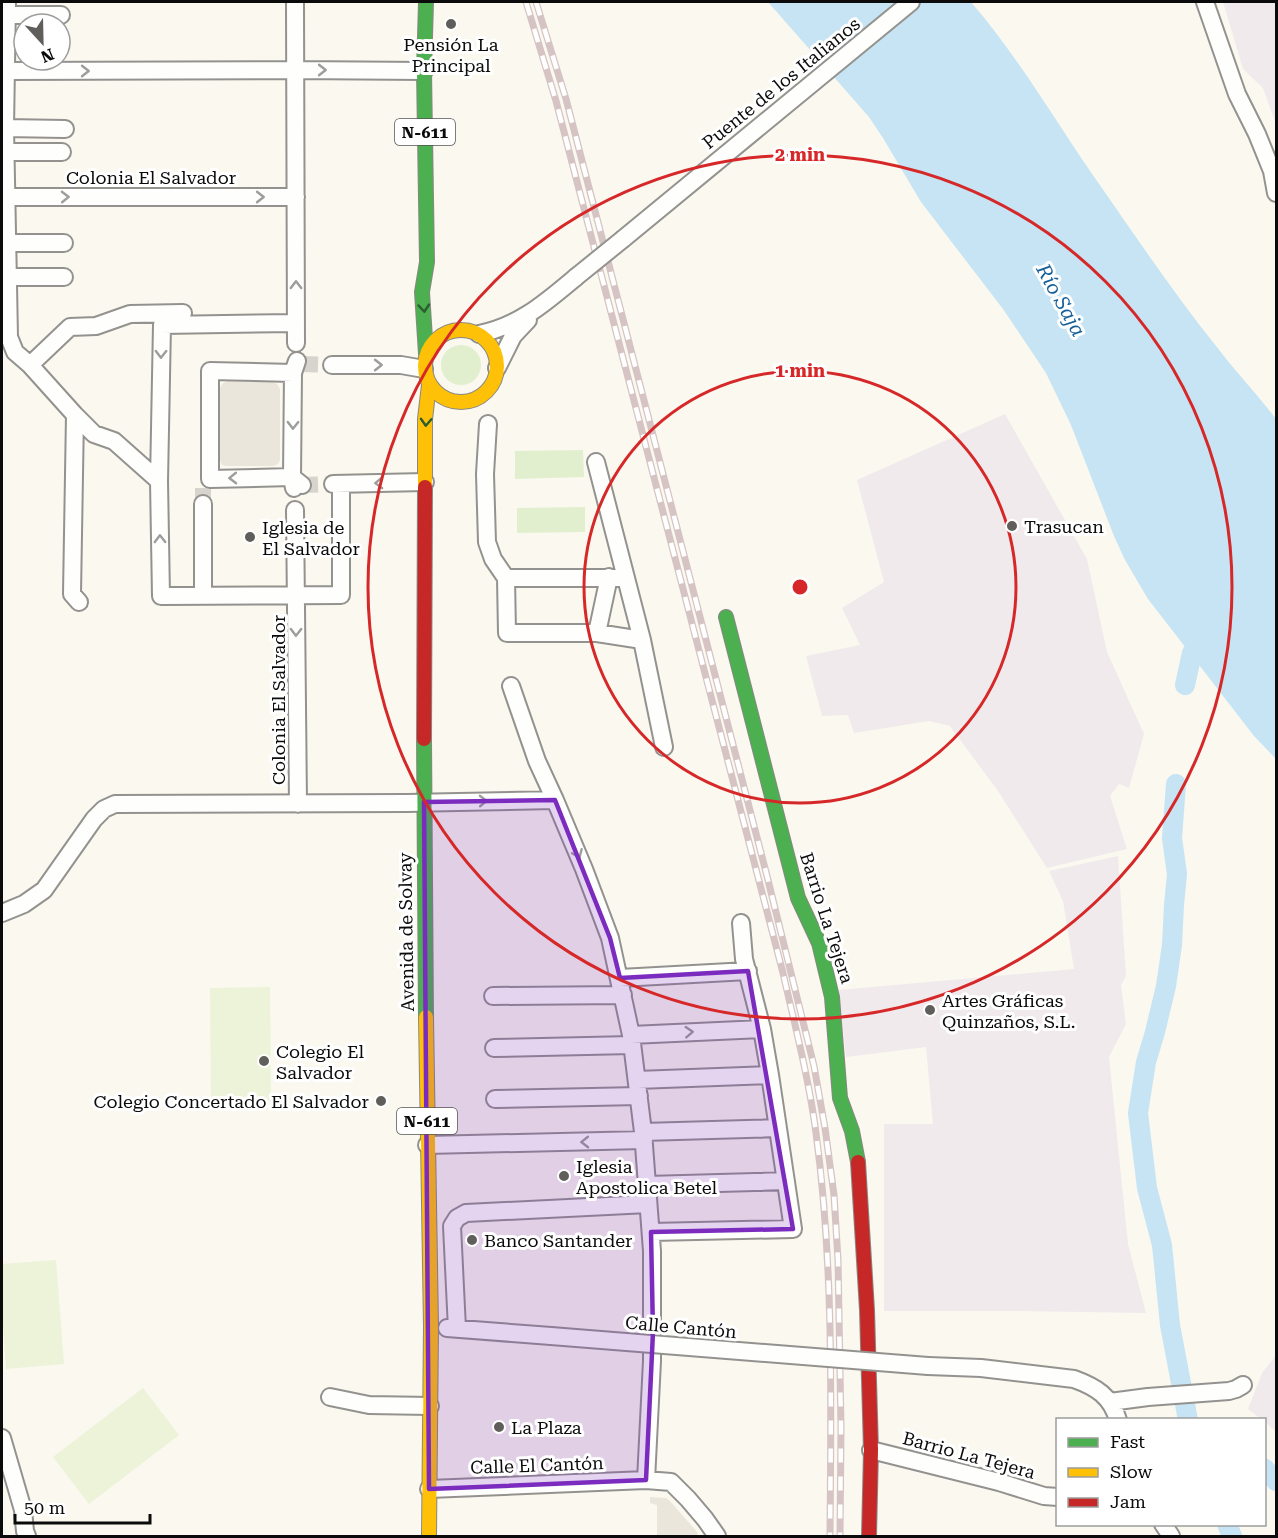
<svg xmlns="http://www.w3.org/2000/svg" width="1278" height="1538" viewBox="0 0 1278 1538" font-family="'Roboto Serif',serif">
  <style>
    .industrial { fill: #f1eaed }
    .green { fill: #e2efcf }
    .pitch { fill: #ecf3d9 }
    .plaza { fill: #eae6db }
    .water { fill: #c6e4f3 }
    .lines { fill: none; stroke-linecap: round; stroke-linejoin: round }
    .canal { stroke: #c6e4f3; stroke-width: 20 }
    .street-tunnel { stroke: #d6d4cd; stroke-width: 16; stroke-dasharray: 16 8; stroke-linecap: butt }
    .street-casing { stroke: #93928e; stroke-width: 20 }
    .fast-casing { stroke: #898884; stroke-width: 16 }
    .slow-casing { stroke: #898884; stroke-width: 16 }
    .jam-casing { stroke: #898884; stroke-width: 16 }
    .street { stroke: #fefefd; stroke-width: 16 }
    .fast { stroke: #4caf50; stroke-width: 14 }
    .slow { stroke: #ffc107; stroke-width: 14 }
    .jam { stroke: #c62828; stroke-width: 14 }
    .rail-casing { stroke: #d6c4c4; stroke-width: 7 }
    .rail { stroke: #fff; stroke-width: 4.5; stroke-dasharray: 14; stroke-linecap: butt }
    .street-bridge-casing { stroke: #93928e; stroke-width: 20; stroke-linecap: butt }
    .street-bridge { stroke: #fefefd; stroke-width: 16 }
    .oneway { stroke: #9d9d9c }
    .oneway2 { stroke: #2c5d2e }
    .marked { fill: #7b2cbf; fill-opacity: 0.2; stroke: #7b2cbf; stroke-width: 4.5; stroke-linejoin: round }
    .ring { fill: none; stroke: #d62828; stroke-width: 3 }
    .poi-dot { fill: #5f5e5b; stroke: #fff; stroke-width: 2 }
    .labels { text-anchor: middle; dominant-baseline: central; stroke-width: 6; stroke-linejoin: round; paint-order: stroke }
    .shield { fill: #fff; stroke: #545454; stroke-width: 1.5 }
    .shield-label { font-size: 16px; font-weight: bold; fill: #0b0b0b }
    .poi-label { font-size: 18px; fill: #0b0b0b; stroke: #fff; text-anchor: start }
    .street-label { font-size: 18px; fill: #0b0b0b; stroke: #fff }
    .water-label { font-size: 20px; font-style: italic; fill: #17619b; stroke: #fff }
    .centre { fill: #d62828; stroke: #fff; stroke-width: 3 }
    .ring-label { font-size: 18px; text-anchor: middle; font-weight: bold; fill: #d62828; stroke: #fff; stroke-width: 6; stroke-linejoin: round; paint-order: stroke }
  </style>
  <rect width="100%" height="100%" fill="#faf8ef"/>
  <!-- industrial -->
  <path class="industrial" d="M1223,2h53v122l-13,-36 -20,-19z
    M1005,414l82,145 20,93 37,82 -15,54 -10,-4 -9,12 17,53 -80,19 -49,-77 -48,-65 -21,-5 -75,12 -6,-18 -26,1 -16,-60 54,-11 -18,-37 42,-26 -27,-102z
    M1118,856l8,120 -5,9 5,39 -17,33 19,187 18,69 -127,-2h-135v-187h49l-7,-77 -80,10 -7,-67 235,-21 -11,-68 -14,-30z
    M1276,1355v77l-11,-10 -1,-2 -3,-1 -13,-10 14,-36z"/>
  <!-- green -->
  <path class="green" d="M441 365a20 20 0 1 1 40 0a20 20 0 1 1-40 0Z
    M583,450l1,27 -69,2v-28z
    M585,507v25l-68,1v-25z"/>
  <!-- pitch -->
  <path class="pitch" d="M270,987l1,114 -60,1 -1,-114z
    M56,1260l8,104 -58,5 -4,-59v-46z
    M143,1388l36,47 -90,69 -36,-47z"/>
  <!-- plaza -->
  <path class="plaza" d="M227,381l46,1 4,2 3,5v71l-2,4 -5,2h-47l-4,-1 -2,-4v-73l2,-4z
    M650,1497l16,1 4,3 28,32 -1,3h-40v-31l-7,-2z"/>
  <!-- water -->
  <path class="water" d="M768,2h203c50,58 88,126 133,189 36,52 72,105 112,155 19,25 41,48 60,73v340l-22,-23 -106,-137 -23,-39 -11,-24 -43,-111 -25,-52 -43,-64 -82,-107 -38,-64 -14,-21z"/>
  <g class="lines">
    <!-- canal -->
    <path class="canal" d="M1185,685l7,-32
      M1176,784l-4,54 5,36 -3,31 -2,40 -6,41 -11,46 -9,30 -8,51 9,75 15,57 8,80 18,95
      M1264,1468l12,13
      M1227,1524l5,12"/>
    <!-- street-tunnel -->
    <path class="street-tunnel" d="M302,364l30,1
      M302,485l31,-1
      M203,488v16"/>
    <!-- street casing -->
    <g class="street-casing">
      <path id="street" d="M7,2l-2,126 4,209 6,15 15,13 45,50 19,19 20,7 45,40
        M295,2l1,341
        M1205,2l32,92 20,40 15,37 4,22
        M7,15h54
        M6,71l289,-1 129,1
        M5,128l60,1
        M5,152h57
        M6,197h290
        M623,239l288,-237
        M7,243h57
        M8,277h56
        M295,323l-133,2 -3,156 2,115 180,-1v-110
        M479,334c40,-8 66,-31 97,-57
        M30,365l40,-38 26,-1 34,-12 53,-1
        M332,365h69l23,4
        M497,368l16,-32 15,-16
        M293,373l-83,-2v108l82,-2 10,8
        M75,415l-3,179 7,8
        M488,424l-3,50 2,68 6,17 13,19 1,55h90l45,7
        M596,462l46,178 22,107
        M333,484l92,-2
        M294,488l-2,-11 1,-104 4,-12
        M295,510l3,294
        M506,578h119
        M203,596v-92
        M597,633l12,-56
        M511,686l26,75 18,39 29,69 26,69 21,97 12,97 9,119v110l-6,119
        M2,913l22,-9 20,-14 50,-71 10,-10 11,-5 292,-1 148,-3
        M620,978l128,-7
        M493,996l130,-1
        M631,1035l131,-6
        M494,1048l138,-3
        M637,1080l133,-5
        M495,1099l144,-3
        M643,1132l135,-4
        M427,1145l217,-5
        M647,1185l139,-4
        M651,1232l142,-3 -23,-154 -8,-46 -18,-70 -3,-36
        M447,1328l104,8
        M457,1329l-5,-103 5,-8 9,-5 182,-9
        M928,1366l53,2 93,11c22,8 37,17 44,41
        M330,1397l39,8 61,1
        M1110,1402l38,-5 81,-6 7,-2 7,-4
        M2,1438l21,72 2,21 2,5
        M871,1450l128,32 45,14 14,1
        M429,1489l217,-9 25,2 17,17 17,20 12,17
        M1163,1524l8,12"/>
    </g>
    <!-- fast casing -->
    <g class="fast-casing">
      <path id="fast" d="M426,2l-2,69 3,191 -5,30 4,62
        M726,617l72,281 21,45 13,54 8,101 12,33 6,31
        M424,739l2,278"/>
    </g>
    <!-- slow casing -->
    <g class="slow-casing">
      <path id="slow" d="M425 366a36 36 0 1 1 72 0a36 36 0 1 1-72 0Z
        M425,487v-68l4,-34
        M426,1017l5,310 -2,209"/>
    </g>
    <!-- jam casing -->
    <g class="jam-casing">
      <path id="jam" d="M424,739l1,-252
        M858,1162l9,148 4,140 -2,86"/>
    </g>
    <!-- street -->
    <use href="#street" class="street"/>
    <!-- fast -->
    <use href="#fast" class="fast"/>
    <!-- slow -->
    <use href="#slow" class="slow"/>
    <!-- jam -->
    <use href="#jam" class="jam"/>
    <!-- rail casing -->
    <g class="rail-casing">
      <path id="rail" d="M526,2l30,99 227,872c12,53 26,106 33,160 18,134 15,269 14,403
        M536,2l30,97 28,108 173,669 47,190 11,62 9,67 4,65 3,167 -1,109"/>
    </g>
    <!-- rail -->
    <use href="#rail" class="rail"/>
    <!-- street-bridge casing -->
    <g class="street-bridge-casing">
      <path id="street-bridge" d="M576,277l47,-38
        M551,1336l377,30"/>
    </g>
    <!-- street-bridge -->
    <use href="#street-bridge" class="street-bridge"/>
  </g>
  <!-- one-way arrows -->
  <defs><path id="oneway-chevron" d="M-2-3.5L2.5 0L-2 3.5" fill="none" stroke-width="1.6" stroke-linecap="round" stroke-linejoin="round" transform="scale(1.5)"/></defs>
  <g class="oneway">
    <use href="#oneway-chevron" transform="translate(322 70)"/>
    <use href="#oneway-chevron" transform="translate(85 71)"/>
    <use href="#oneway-chevron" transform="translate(65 197) rotate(-1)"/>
    <use href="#oneway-chevron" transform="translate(260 197)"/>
    <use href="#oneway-chevron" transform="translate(296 285) rotate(-90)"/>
    <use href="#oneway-chevron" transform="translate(161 354) rotate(91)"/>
    <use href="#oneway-chevron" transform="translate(378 365)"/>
    <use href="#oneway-chevron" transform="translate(293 425) rotate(91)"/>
    <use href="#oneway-chevron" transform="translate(233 478) rotate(179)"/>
    <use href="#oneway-chevron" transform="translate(379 483) rotate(178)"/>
    <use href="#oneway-chevron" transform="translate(160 539) rotate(-91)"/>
    <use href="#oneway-chevron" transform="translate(296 632) rotate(91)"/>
    <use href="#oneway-chevron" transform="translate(483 801) rotate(-1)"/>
    <use href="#oneway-chevron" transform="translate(578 854) rotate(67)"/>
    <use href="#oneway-chevron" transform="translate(689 1032) rotate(-3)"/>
    <use href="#oneway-chevron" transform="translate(585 1142) rotate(179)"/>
  </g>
  <g class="oneway2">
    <use href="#oneway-chevron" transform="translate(424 308) rotate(85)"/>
    <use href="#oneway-chevron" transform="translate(426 422) rotate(93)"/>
  </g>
  <!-- marked area -->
  <path class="marked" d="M555,800l55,138 10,40 128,-7 45,258 -142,3 2,100 -7,148 -217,9 -5,-687z"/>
  <!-- distance rings -->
  <g class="ring">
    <circle cx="800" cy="587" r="216"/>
    <circle cx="800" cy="587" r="432"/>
  </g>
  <!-- markers -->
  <g class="poi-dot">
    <circle cx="451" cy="24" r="6"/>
    <circle cx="1012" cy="526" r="6"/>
    <circle cx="250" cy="537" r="6"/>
    <circle cx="930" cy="1010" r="6"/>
    <circle cx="264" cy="1061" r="6"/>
    <circle cx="381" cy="1101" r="6"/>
    <circle cx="564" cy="1176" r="6"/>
    <circle cx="472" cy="1240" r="6"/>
    <circle cx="499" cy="1427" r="6"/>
  </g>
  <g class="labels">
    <!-- shield labels -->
    <g class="shield">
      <rect x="395" y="119" width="60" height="26" rx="4.5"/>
      <rect x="397" y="1108" width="60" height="26" rx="4.5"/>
    </g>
    <g class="shield-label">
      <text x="425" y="132">N-611</text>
      <text x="427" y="1121">N-611</text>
    </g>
    <!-- poi labels -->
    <g class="poi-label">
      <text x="451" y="44" text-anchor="middle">Pensión La<tspan x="451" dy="21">Principal</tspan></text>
      <text x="1024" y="526">Trasucan</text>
      <text x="262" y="527">Iglesia de<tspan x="262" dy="21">El Salvador</tspan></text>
      <text x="942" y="1000">Artes Gráficas<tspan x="942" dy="21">Quinzaños, S.L.</tspan></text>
      <text x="276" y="1051">Colegio El<tspan x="276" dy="21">Salvador</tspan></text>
      <text x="369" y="1101" text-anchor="end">Colegio Concertado El Salvador</text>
      <text x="576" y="1166">Iglesia<tspan x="576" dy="21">Apostolica Betel</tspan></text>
      <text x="484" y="1240">Banco Santander</text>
      <text x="511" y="1427">La Plaza</text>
    </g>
    <!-- street labels -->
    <g class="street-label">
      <text transform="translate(781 83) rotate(-39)">Puente de los Italianos</text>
      <text x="151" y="177">Colonia El Salvador</text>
      <text transform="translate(278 700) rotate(-90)">Colonia El Salvador</text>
      <text transform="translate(827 918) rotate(72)">Barrio La Tejera</text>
      <text transform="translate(406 932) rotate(-91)">Avenida de Solvay</text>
      <text transform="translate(681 1327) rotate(5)">Calle Cantón</text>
      <text transform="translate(969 1455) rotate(15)">Barrio La Tejera</text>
      <text transform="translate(537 1465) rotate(-2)">Calle El Cantón</text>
    </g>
    <!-- water labels -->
    <g class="water-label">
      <text transform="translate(1061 300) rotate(61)">Río Saja</text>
    </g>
  </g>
  <circle cx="800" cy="587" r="9" class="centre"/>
  <g class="ring-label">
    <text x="800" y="161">2 min</text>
    <text x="800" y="377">1 min</text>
  </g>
  <!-- border -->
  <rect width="1278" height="1538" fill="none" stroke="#0b0b0b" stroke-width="6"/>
  <!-- legend -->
  <rect x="1056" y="1418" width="210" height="108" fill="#ffffff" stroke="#9d9d9d" stroke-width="1.5"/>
  <rect x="1068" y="1438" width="30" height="9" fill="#4caf50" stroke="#9d9d9d" stroke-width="1.5"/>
  <text x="1110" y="1448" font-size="18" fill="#0b0b0b">Fast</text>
  <rect x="1068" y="1468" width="30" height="9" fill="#ffc107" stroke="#9d9d9d" stroke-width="1.5"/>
  <text x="1110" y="1478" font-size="18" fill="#0b0b0b">Slow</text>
  <rect x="1068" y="1498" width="30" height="9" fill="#c62828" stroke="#9d9d9d" stroke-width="1.5"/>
  <text x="1110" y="1508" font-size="18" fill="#0b0b0b">Jam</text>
  <!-- north arrow -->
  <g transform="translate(42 42) rotate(158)"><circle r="28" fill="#ffffff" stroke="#9d9d9d" stroke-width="1.5"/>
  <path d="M0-4.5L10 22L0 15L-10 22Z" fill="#5f5e5b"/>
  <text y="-9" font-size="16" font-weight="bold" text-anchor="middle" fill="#0b0b0b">N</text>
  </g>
  <!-- scale -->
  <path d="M15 1514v9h135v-9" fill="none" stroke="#0b0b0b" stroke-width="3"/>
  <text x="24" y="1514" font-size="18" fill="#0b0b0b" stroke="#ffffff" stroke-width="4.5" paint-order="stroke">50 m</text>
</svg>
